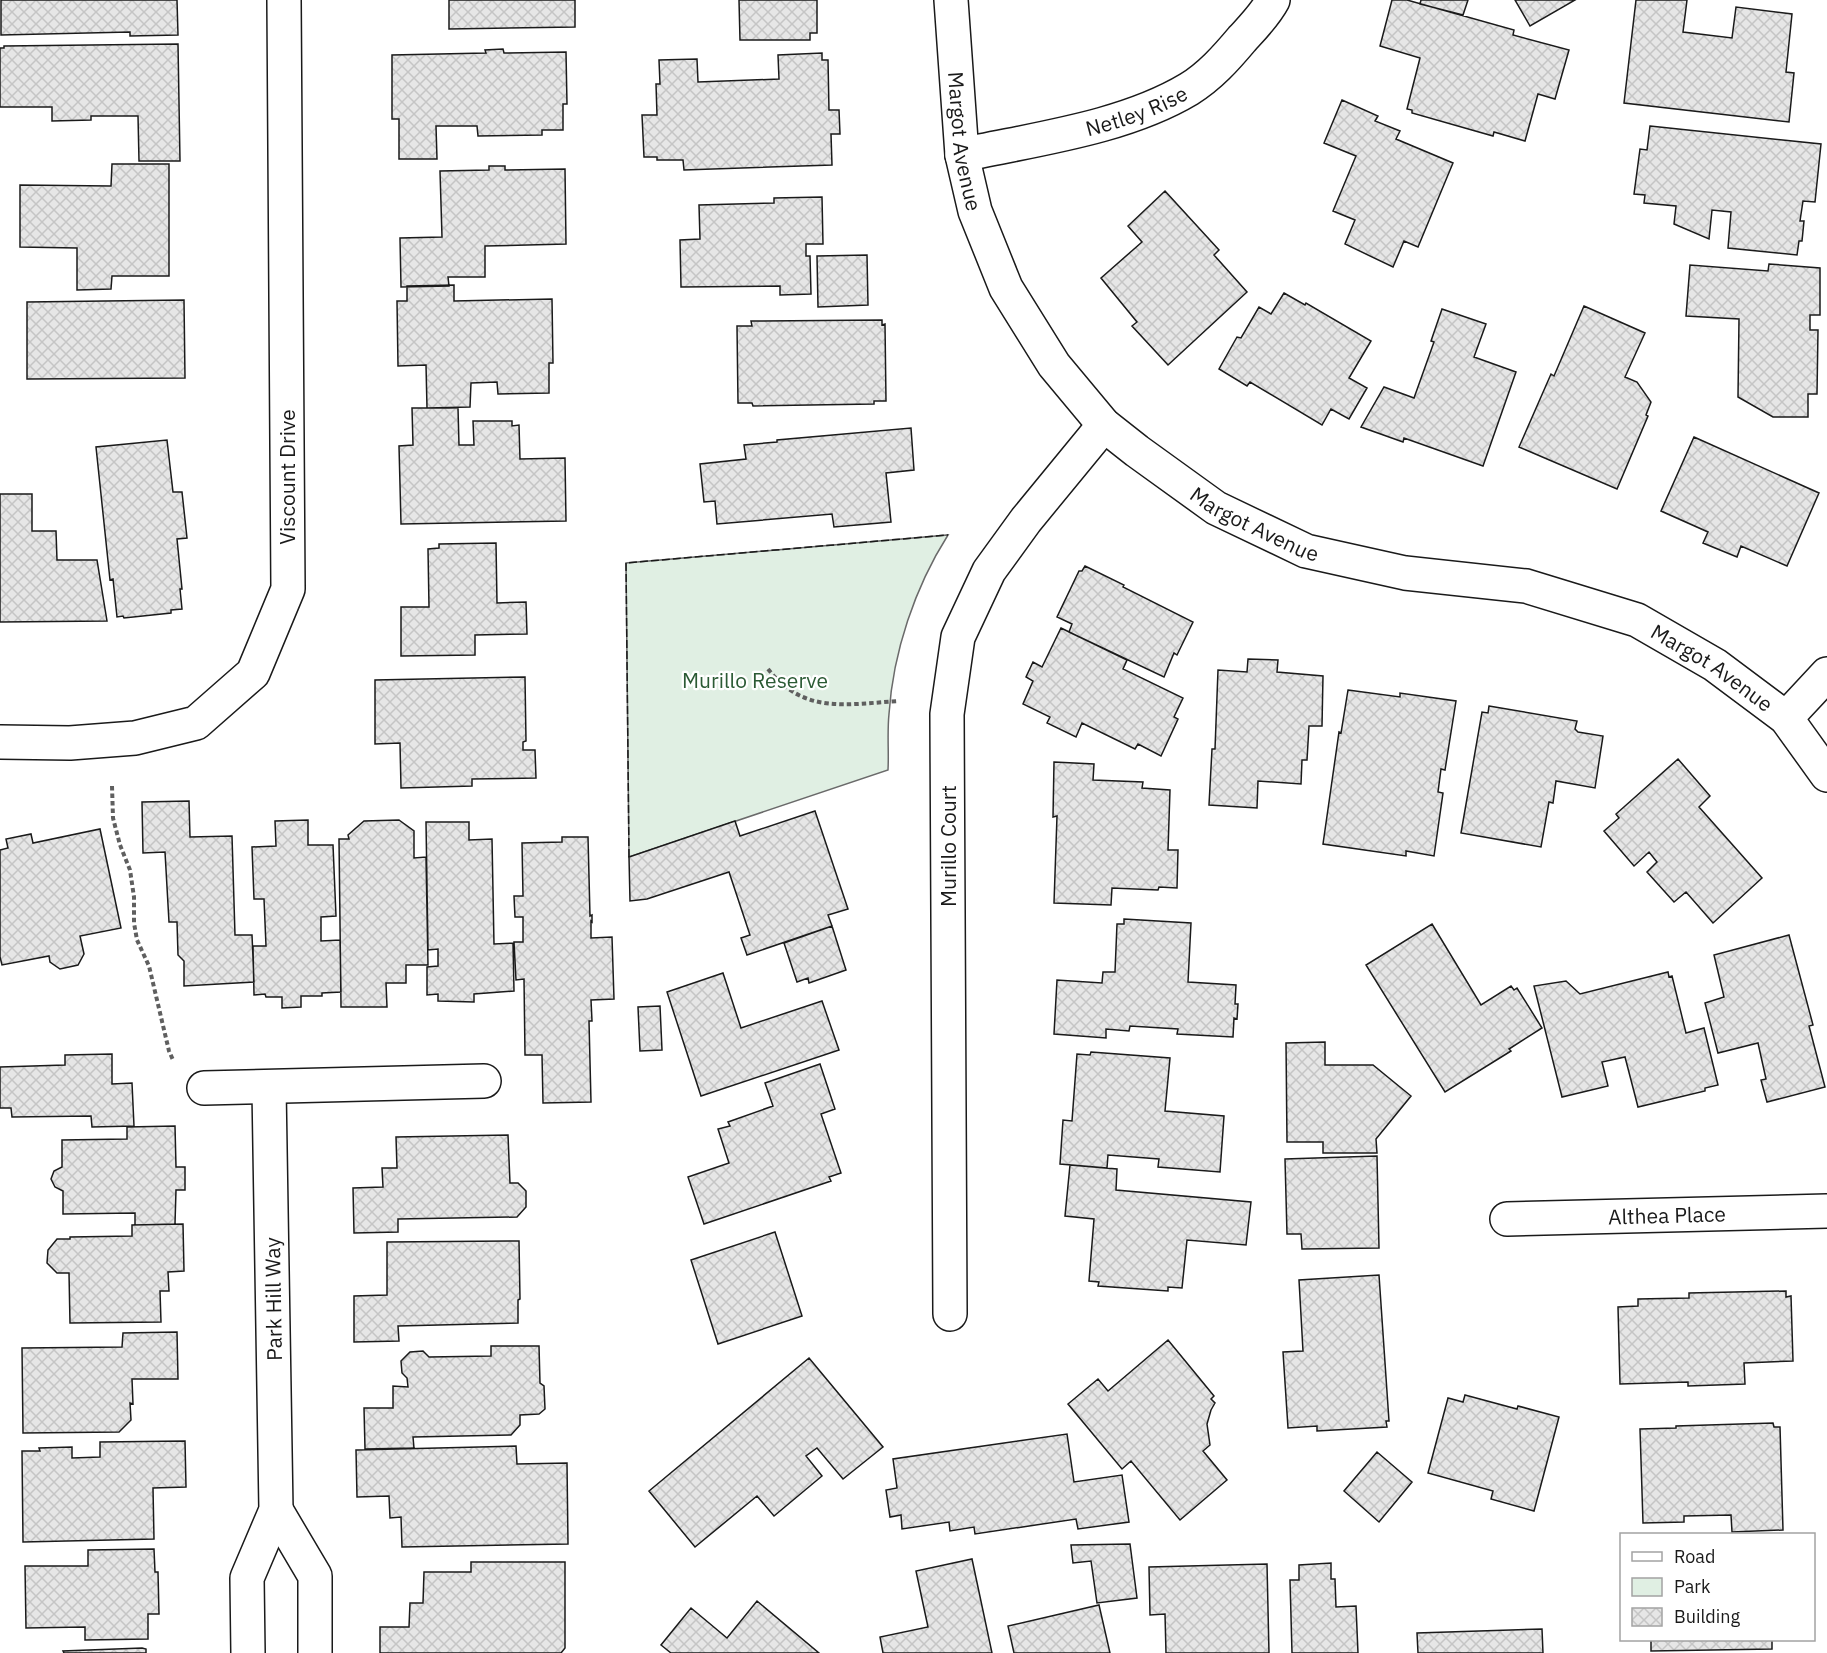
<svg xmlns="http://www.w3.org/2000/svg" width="1827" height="1653" viewBox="0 0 1827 1653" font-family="'IBM Plex Sans',sans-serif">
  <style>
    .green { fill: #e0efe3; stroke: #6a6a6a; stroke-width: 1.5 }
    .building { fill: url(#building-cross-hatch); stroke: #1a1a1a; stroke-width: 1.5 }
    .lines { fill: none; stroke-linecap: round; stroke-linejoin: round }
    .minor-casing { stroke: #1a1a1a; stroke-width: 36 }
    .path { stroke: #5f5f5f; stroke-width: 4; stroke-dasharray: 4.5 3; stroke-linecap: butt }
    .minor { stroke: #fff; stroke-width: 33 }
    .fence { stroke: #1a1a1a; stroke-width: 1.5; stroke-dasharray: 8 3; stroke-linecap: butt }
    .labels { text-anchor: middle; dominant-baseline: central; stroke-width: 4.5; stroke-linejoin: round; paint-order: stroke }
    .street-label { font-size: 21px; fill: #1a1a1a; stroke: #fff }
    .park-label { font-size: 21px; fill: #2b5a34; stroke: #fff }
  </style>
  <defs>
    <pattern id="building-cross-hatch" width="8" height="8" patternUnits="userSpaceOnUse" patternTransform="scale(1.5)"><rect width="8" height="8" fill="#e6e6e6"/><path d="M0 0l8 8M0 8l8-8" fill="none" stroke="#c5c5c5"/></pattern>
  </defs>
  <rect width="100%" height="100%" fill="#fff"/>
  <!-- green -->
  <path class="green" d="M948,535c-33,52 -55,117 -59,179 -2,19 0,38 -1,56l-259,87 -3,-294z"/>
  <!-- building -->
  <path class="building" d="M1,0h176l1,35 -48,1v-4l-129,3z
    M449,0h126v27l-126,2z
    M739,0h78v33h-7v7h-70z
    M1392,0h15l107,30 -1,5 56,15 -14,49 -17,-5 -13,47 -31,-9 -1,4 -81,-23v-3l-5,-1 13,-51 -40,-12z
    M1421,0h47l-5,15 -43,-11z
    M1515,0h60l-45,26z
    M1636,0h51l-4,32 49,6 4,-31 56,7 -6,58 8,1 -5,49 -165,-19z
    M178,44l2,117h-41l-1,-45h-47v4l-39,1v-14h-52v-59h4v-2z
    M503,49l1,4 62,-1 1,52h-4v26h-21v5l-64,1 -1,-10h-41l1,33h-38v-40h-7v-64l94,-2 -1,-3z
    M822,53v7h6l1,50h10l1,24h-9l1,31 -148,5 -1,-10h-26v-3h-13l-2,-42h15l-1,-31h4l-1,-24 38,-1 1,23 81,-3 -1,-24z
    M1342,100l36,16 -3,5 25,10 -4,8 57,24 -35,84 -14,-6 -11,26 -48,-23 10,-24 -22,-9 23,-55 -32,-13z
    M1650,126l171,18 -6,58 -12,-1 -3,20h4l-2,20h-3l-2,14 -69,-7 3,-36 -19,-2 -3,29 -35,-15 2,-18 -32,-3 1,-8 -11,-1 6,-45 7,1z
    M112,164h57v112h-57l-1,13 -34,1v-42l-57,-1v-62l91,1z
    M489,166h16v4l60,-1 1,75 -81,2v31h-37l1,9 -48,1 -1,-49 42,-1 -2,-66 49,-1z
    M1165,191l54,59 -5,5 33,37 -79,73 -36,-39 5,-4 -36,-44 41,-36 -14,-16z
    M822,197l1,47h-17v12h4l1,38 -31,1v-9l-99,1 -1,-47 20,-1 -1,-34 75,-2v-5z
    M867,255l1,50 -50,2 -1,-51z
    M1769,264l51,4v47h-10v15h8l-1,64h-9v23h-35l-35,-20 1,-78 -53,-3 4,-51 78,6z
    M454,285v16l98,-2 1,64h-4v30l-51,1 -1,-12 -26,1 -1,24 -43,1 -1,-43 -28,1 -1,-65h10v-15z
    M1284,293l21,12 1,-2 65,38 -22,37 18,10 -18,31 -18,-10 -9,16 -72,-43 -3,4 -28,-17 18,-32 4,1 18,-31 12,7z
    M184,300l1,78 -158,1v-77z
    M1584,306l61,27 -20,44 12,5 14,20 -5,13 2,1 -31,73 -98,-42 32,-73 3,2z
    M1442,309l44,15 -12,33 42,15 -33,94 -79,-28 -1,4 -42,-15 23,-40 30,11 20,-56 -3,-1z
    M882,320v5l3,-1 1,77h-12v3l-121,2 -1,-3h-14l-1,-77h15l-1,-5z
    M412,408h46l1,37h15l-1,-24h39v5l7,-1 1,34 45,-1 1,63 -165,3 -2,-78 14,-1z
    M911,428l3,42 -28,3 5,49 -57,5 -2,-13 -115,10 -2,-23 -11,1 -4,-38 46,-5 -2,-14 33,-3v-2z
    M1694,437l125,56 -32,73 -46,-20 -4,11 -34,-14 5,-11 -47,-21z
    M167,440l6,52h9l5,46 -10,1 5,50h-2l2,20 -11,1v3l-47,5 -1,-2 -6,1 -4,-38 -3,1 -14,-133z
    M0,494h32v37h24l1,29h40l10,61 -107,1z
    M496,543l1,60 29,-1 1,32 -52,1v20l-74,1v-49h28l-1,-58 11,-1v-4z
    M1085,566l39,19 -1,2 70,35 -16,33 -3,-2 -10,24 -95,-45 3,-8 -15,-7 22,-46h3z
    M1061,628l66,32 -4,9 60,29 -9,19 4,2 -17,37 -23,-12 -3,5 -53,-26 -6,14 -29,-14 3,-6 -27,-13 10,-23 -7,-4 7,-15 9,5z
    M1248,659l30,1 -1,12 46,4 -1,50h-13l-2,34h-5l-1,24 -43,-3 -1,27 -48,-3 3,-56h3l3,-79 29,2z
    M525,677l1,64 -3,1v8h12l1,28 -64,1v7l-71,2 -1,-45 -25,1v-64z
    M1348,690l52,7v-4l56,8 -11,69 -4,-1 -3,23 5,1 -9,63 -28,-5v5l-83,-12 16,-112 2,1z
    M1489,706l88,15 -2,8 3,3 25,4 -8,52 -39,-7 -3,22 -4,-1 -8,45 -80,-14 21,-121 6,1z
    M1678,759l32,37 -11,11 63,71 -49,45 -27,-31 -12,10 -27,-30 10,-10 -8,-10 -15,14 -30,-35 15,-13 -3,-4z
    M1054,762l40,2 -1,16 50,2 -1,6 28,2 -2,60h10l-1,38 -18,-1 -1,3 -46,-2 -1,17 -57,-2 3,-87 -4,1z
    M189,801l1,36 42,-1 3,99h17l2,47 -70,4v-25l-6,-6 -1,-33h-8l-4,-70 -22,1 -1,-51z
    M815,811l33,98 -20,6 4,11 -85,29 -6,-17 9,-3 -21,-63 -82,27 -17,2 -1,-44 106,-36 5,15z
    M308,820v25h25l3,71 -15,1v24l19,-1 1,52 -19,1v3h-21v11l-19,1v-11h-16l-1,-3 -11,1 -1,-49h13l-2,-47h-10l-2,-52 24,-1 -1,-25z
    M399,820l15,11v27l12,-1 2,108h-22v18h-20l1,24h-46l-2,-168h10l-1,-4 16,-14z
    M426,822h43v18l23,-1 2,105 19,-1 1,48 -40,3v8l-36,-1v-7l-11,1v-28l11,-1v-17l-10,1z
    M100,829l21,99 -41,8 4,18 -6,11 -18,4 -10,-7 -1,-6 -47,9 -2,-8v-107l8,-2 -2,-9 25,-5 2,9z
    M562,837h26l2,79 2,-1v7l-1,-1v17l21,-1 2,62 -23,1 1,21h-3l2,81 -48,1 -1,-48h-17l-1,-76 -8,1 -2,-38h9v-25h-8l-1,-21h9l-1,-53 40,-1z
    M1124,919l67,4 -3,59 48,3 -1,19h3l-1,15 -3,-1 -1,19 -56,-3 1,-5 -48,-3 -1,5 -23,-2v9l-52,-4 3,-54 45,3 1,-11h12l2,-48h7z
    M1432,924l49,81 30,-19 3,4 3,-2 25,40 -33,21 2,2 -66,41 -79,-127z
    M832,926l14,44 -37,13 -1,-5 -11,4 -13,-39z
    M1789,935l24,90 -4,1 16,61 -58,15 -6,-22 5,-1 -8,-36 -40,10 -13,-50 19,-6 -10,-42z
    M1668,972l1,5 3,-1 14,57 18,-5 14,57 -13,3v3l-67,16 -13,-50 -23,5 6,24 -46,11 -28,-111 32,-5 14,13z
    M723,973l18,55 81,-27 17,49 -138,46 -34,-104z
    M660,1006l2,44 -22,1 -2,-44z
    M1325,1042v23h48l38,31 -35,43 1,14h-54v-11h-36l-1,-99z
    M1091,1052l79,6 -5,53 59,5 -4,56 -62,-5 1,-8 -51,-4 -1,13 -47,-4 3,-44 9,1 5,-67 13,1z
    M112,1054v30l20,-1 2,43 -42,1 -1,-11 -79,1 -1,-9h-11v-41l65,-2v-10z
    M820,1064l15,45 -14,5 20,59 -12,4 2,4 -127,43 -16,-47 41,-14 -11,-34 12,-3 -2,-4 45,-16 -8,-23z
    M175,1126l1,41h9v23h-9l-1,34 -40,1v-12l-72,1v-23l-8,-4 -4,-8 3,-8 8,-4v-27l65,-1v-12z
    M508,1135l2,48h8l8,8v16l-9,10 -119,2v13l-44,1 -1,-45 30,-1 -1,-19h15l-1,-31z
    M1377,1156l2,92 -77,1 -1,-15h-14l-2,-75z
    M1070,1165l47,4 -1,21 135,12 -5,43 -59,-5 -5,48 -14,-1v4l-70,-5 1,-4 -10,-1 5,-62 -29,-3z
    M183,1224l1,47 -16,1 1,19h-9l1,31 -91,1 -1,-50h-12l-10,-10 1,-13 9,-11h13v-2l62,-1v-11z
    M775,1232l27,84 -84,28 -27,-84z
    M519,1241l1,58 -2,1v23l-120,3 1,15 -45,1v-46l33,-1v-53z
    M1379,1275l10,146h-3l1,6 -70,4v-5l-29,2 -5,-76 20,-1 -4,-71z
    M1786,1291v6l5,-1 2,65 -49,2 1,21 -57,2v-4l-68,2 -2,-77 20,-1v-7l51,-1v-5z
    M177,1332l1,47h-46l1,25 -3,-1 1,17 -12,12 -96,1 -1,-85 100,-1 1,-14z
    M1168,1340l46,56 -3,3 4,4 -4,7 -4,14 3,21 -7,6 24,29 -47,40 -49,-59 -9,8 -54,-65 30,-25 10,12z
    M491,1346h48l1,37 4,3 1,23 -6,5 -19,1v10l-9,10 -98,2 1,11 -49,1 -1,-41h29v-22l15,1 -1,-9 -5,-5 -1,-12 9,-9 13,-1 6,6 62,-1z
    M809,1358l74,89 -40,32 -26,-31 -11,8 16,20 -48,40 -17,-20 -62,51 -46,-56z
    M1465,1395l52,14 1,-3 41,11 -25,94 -43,-12 2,-8 -65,-18 20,-75 15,4z
    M1773,1423l1,4h6l3,103 -51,2 -1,-17 -47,1v6l-41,1 -3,-94 36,-1v-2z
    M1067,1434l7,48 48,-7 7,47 -51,7 -2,-10 -101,15 -1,-7 -24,4 -1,-9 -47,7 -1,-14 -11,2 -4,-27 11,-2 -4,-29z
    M185,1441l1,46 -33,1 1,51 -131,3 -1,-91h18l-1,-3 33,-1v11l28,-1v-15z
    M516,1446l1,18 50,-1 1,81 -166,3 -1,-30 -11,1 -1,-22 -32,1 -1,-47z
    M1377,1452l35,30 -33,40 -35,-31z
    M1130,1544l7,54 -40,5 -6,-42 -18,2 -2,-18z
    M154,1549l1,23h3l1,42h-11v25l-63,1v-13l-59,1 -1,-62h63v-16z
    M972,1559l20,94h-109l-3,-16 48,-10 -12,-56z
    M471,1562h94v86l-4,5h-181v-26h29l1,-24h13l1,-31h47z
    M1331,1563v16h4l1,28 20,-1 2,47h-66l-2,-73h9v-15z
    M1267,1564l2,89h-103l-1,-39 -15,1 -1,-48z
    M757,1601l62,52h-148l-10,-8 30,-37 36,30z
    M1099,1605l11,48h-96l-6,-27z
    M1542,1629l1,24h-125l-1,-20z
    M1651,1640h121v9l-121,2z
    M142,1648l4,1v4h-82l-1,-2z"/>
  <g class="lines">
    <!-- minor casing -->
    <g class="minor-casing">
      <g id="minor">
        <path id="s1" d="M951,0l11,155 13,56 31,77 48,77 50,60 33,26 79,57 90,43 99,22 121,13 111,34 78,45 71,53 41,57"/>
        <path id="s2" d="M962,155c73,-16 162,-27 227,-66 21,-13 37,-31 53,-50 11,-12 23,-24 31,-39"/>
        <path d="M1786,718l41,-44"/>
        <path d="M0,742l70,1 65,-5 61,-15 57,-50 35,-84 -4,-589"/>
        <path d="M204,1088l280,-7"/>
        <path id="s3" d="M1507,1219l320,-8"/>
        <path d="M950,1314l-3,-600 11,-77 31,-66 37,-51 78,-95"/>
        <path d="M276,1510l39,66v77"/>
        <path d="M248,1653l-1,-75 29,-68 -7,-422"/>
      </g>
    </g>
    <!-- path -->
    <path class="path" d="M768,669c36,46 79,35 131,32
      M112,786l1,32 7,27 10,25 4,27v26l3,17 12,26 20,85 4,9"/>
    <!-- minor -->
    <use href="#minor" class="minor"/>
    <!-- fence -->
    <path class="fence" d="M629,857l-3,-294 322,-28"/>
  </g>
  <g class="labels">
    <!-- street labels -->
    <g class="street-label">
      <text stroke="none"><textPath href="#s2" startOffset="180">Netley Rise</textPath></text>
      <text stroke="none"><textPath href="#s1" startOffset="142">Margot Avenue</textPath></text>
      <text transform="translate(287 477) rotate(-90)">Viscount Drive</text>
      <text stroke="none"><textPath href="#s1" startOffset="646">Margot Avenue</textPath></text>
      <text stroke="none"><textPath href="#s1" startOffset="1132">Margot Avenue</textPath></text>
      <text transform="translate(948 846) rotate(-90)">Murillo Court</text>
      <text stroke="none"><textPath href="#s3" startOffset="160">Althea Place</textPath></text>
      <text transform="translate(273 1299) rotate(-91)">Park Hill Way</text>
    </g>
    <!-- park labels -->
    <g class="park-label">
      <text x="755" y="680">Murillo Reserve</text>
    </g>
  </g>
  <!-- legend -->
  <rect x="1620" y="1533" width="195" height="108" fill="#ffffff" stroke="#a3a3a3" stroke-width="1.5"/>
  <rect x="1632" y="1552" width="30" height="9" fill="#ffffff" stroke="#a3a3a3" stroke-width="1.5"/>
  <text x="1674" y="1563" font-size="18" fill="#1a1a1a">Road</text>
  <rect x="1632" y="1578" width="30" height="18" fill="#e0efe3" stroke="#a3a3a3" stroke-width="1.5"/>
  <text x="1674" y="1593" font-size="18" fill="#1a1a1a">Park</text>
  <rect x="1632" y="1608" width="30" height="18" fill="url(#building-cross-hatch)" stroke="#a3a3a3" stroke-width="1.5"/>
  <text x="1674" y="1623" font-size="18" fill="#1a1a1a">Building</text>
</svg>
